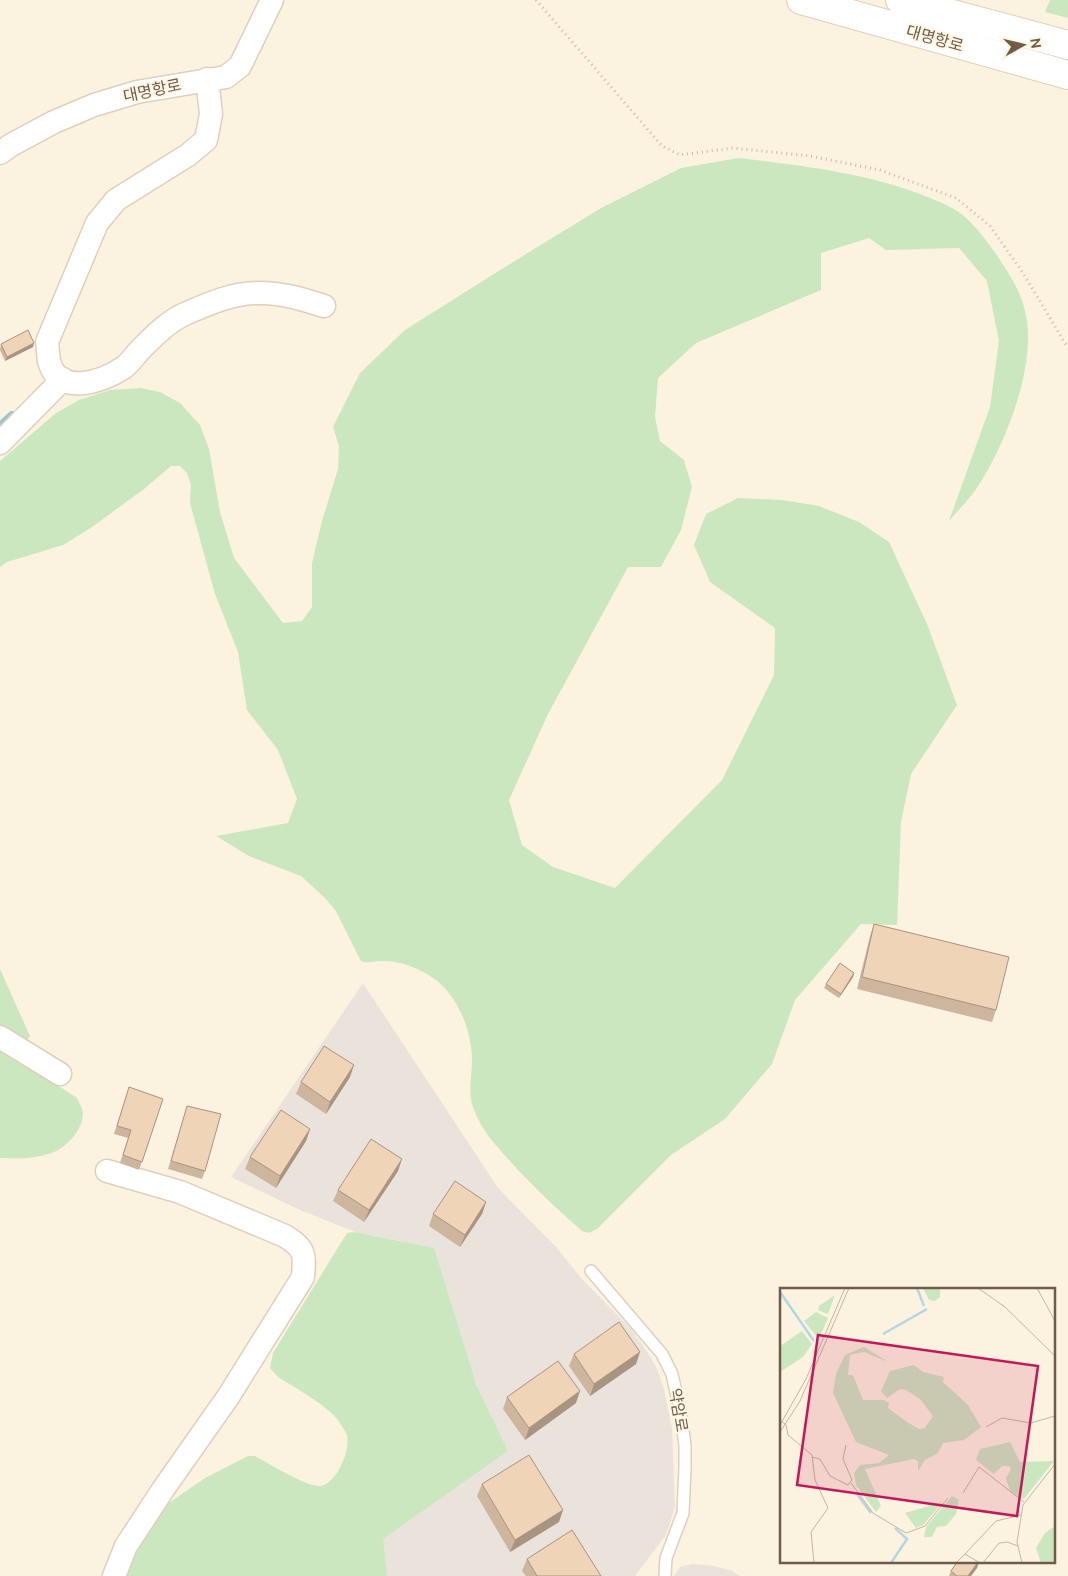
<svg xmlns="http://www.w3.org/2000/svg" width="1068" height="1576" viewBox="0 0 1068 1576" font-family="Ubuntu,'Noto Sans KR',sans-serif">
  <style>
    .industrial { fill: #e9e3db }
    .green { fill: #cbe7bf }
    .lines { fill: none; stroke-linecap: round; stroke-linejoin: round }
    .stream { stroke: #9cc5d4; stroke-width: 8 }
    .service-casing { stroke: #ded0bc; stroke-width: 14 }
    .minor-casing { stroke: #ded0bc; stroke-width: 25 }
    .secondary-casing { stroke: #e0cfb7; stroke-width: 30 }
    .path { stroke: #d3b79c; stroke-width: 3; stroke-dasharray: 1 4; stroke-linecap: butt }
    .service { stroke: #fff; stroke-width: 11 }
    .minor { stroke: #fff; stroke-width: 22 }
    .secondary { stroke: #fff; stroke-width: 28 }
    .wall { fill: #ceb69e }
    .shaded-wall { fill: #a79481 }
    .building { fill: #efd4b8; stroke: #a79481 }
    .labels { text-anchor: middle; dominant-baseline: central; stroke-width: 4; stroke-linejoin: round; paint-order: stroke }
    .street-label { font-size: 16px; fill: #6f5b48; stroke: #fef7e5 }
    .inset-river { fill: none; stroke: #b5d7e3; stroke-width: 2.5 }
    .inset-road { fill: none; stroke: #c3b6a3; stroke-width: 1 }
    .view { fill: #c2185b; fill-opacity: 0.15; stroke: #c2185b; stroke-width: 2.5 }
    .inset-edge { fill: none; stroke: #6f5b48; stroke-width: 2.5 }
  </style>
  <rect width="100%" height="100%" fill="#fbf3df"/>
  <!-- industrial -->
  <path class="industrial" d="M363,983l135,205 58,59 25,31 50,51 19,27 8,15 6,19 8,38 3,79 -9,28 -31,41h-248l-5,-37 126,-88 -32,-67 -74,-143 -47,-9 -55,-22 -69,-33z
    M693,1564l22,2 17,5 8,5h-66l6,-9z"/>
  <!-- green -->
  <path class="green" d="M1050,0h18v18l-23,-6z
    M739,158c72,9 147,17 213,50 17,8 36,34 46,49 11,17 23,34 27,54 13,50 -18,130 -45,172 -8,14 -21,26 -31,38l41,-114 9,-66 -12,-60 -28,-33 -73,2 -17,-12 -48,15v37l-125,53 -38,35 -3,39 5,24 24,19 8,27 -11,43 -20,37h-33l-80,147 -39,86 13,45 31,22 62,21 107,-108 52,-105 1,-47 -65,-46 -16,-37 12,-31 32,-16 44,2 37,6 40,16 30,20 38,82 30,81 -46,69 -10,48 -4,103 -36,-1 -66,76 -23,64 -47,55 -54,36 -74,74 -8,4 -7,-2c-22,-19 -43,-39 -63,-60 -17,-19 -36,-37 -45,-61 -7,-17 -2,-31 -2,-49 0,-29 -13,-63 -36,-81 -17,-12 -36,-20 -56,-19 -8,0 -12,3 -19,0l-25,-50 -12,-14 -23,-21 -52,-20 -33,-20 72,-13 9,-24 -19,-49 -31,-40 -9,-58 -23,-58 -25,-91 1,-18 -4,-12 -7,-7h-9l-27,23 -52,38 -29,18 -56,17 -7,5v-106l56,-48 23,-13 31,-10 31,-2 19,4 20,11 20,22 9,24 11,63 14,46 49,65 19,-2 10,-14v-44l10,-42 16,-52 1,-23 -6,-19 27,-54 45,-43 100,-63 96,-59 80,-40z
    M0,969l30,67 -4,5 -26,-15z
    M0,1048l77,50c1,3 4,7 5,11 5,17 -16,40 -31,44 -17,6 -34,6 -51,5z
    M355,1232l79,16 42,136 32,67 -125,88 4,37h-261l12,-27 25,-42 42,-29 43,-22h7c13,7 53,32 66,30 16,-3 30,-37 26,-51 -2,-5 -7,-12 -10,-16 -11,-14 -43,-32 -59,-42l-8,-9 3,-15 74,-120z"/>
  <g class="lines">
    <!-- stream -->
    <path class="stream" d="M0,426l12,-11"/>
    <!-- service casing -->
    <g class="service-casing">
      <path id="service" d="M591,1271l71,83 10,20 8,36 5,35v22l-2,46 -17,45 -1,18"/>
    </g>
    <!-- minor casing -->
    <g class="minor-casing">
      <path id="minor" d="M207,79l4,35 -5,26 -18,15 -72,45 -19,23 -50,119c1,6 1,13 2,19 9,36 53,21 74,7 6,-4 11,-11 16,-17 14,-14 29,-30 48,-38 21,-9 46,-20 69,-20 24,-1 46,6 68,13
        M0,153l11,-8 43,-23 40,-17 43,-13 89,-15 14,-11 32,-66
        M0,443l63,-64
        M0,1037l60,37
        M107,1171l73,21 105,44c20,13 20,17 18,41l-75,120 -64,91 -38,58 -12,30"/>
    </g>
    <!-- secondary casing -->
    <g class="secondary-casing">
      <path id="secondary" d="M801,0l267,75
        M900,0l168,45"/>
    </g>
    <!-- path -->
    <path class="path" d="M536,0l126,146 18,9 53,-7 77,8 70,14 76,28 34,28 33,47 45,75"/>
    <!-- service -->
    <use href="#service" class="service"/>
    <!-- minor -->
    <use href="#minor" class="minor"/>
    <!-- secondary -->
    <use href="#secondary" class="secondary"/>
  </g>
  <!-- wall -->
  <path class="wall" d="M1,344l32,3 -28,14 -5,-11z
    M874,924l122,86 -4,12 -135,-33 13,-53z
    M854,973l-1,4 -14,21 -15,-10 2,-4z
    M350,1077l-24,37 -30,-20 5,-12z
    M129,1087l34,12 -24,71 -19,-7 8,-25 -14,-4z
    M187,1106l18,65 -3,8 -34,-10z
    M310,1129l-4,12 -30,47 -31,-19 5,-12z
    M398,1171l-34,51 -31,-21 5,-11z
    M486,1202l-4,12 -22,33 -31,-21 4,-12z
    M574,1354l62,10 -46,32 -21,-30z
    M507,1397l69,6 -51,37 -22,-31z
    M482,1484l77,38 -49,30 -33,-56z
    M527,1559l74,17h-75l-4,-5z
    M957,1562h22l-2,6 -6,8h-22l2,-5z"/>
  <!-- shaded-wall -->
  <path class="shaded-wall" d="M34,343l-1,4 -28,14 2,-4z
    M854,973l-1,4 -14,21 2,-4z
    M354,1065l-4,12 -24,37 4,-12z
    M310,1129l-4,12 -30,47 4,-12z
    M402,1159l-4,12 -34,51 5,-12z
    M486,1202l-4,12 -22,33 5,-12z
    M640,1352l-4,12 -46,32 4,-12z
    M580,1391l-4,12 -51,37 4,-12z
    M563,1510l-4,12 -49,30 5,-12z
    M978,1562h1l-2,6 -6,8h-3z"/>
  <!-- building -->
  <path class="building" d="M28,330l6,13 -27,14 -6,-13z
    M874,924l135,33 -13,53 -134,-33z
    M840,963l14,10 -13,21 -15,-10z
    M324,1046l30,19 -24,37 -29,-20z
    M129,1087l34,12 -21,63 -19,-7 8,-25 -14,-4z
    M187,1106l34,8 -16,57 -34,-10z
    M281,1110l29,19 -30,47 -30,-19z
    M371,1139l31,20 -33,51 -31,-20z
    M455,1181l31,21 -21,33 -32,-21z
    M619,1322l21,30 -46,32 -20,-30z
    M558,1361l22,30 -51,37 -22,-31z
    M529,1455l34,55 -48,30 -33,-56z
    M572,1530l29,46h-64l-10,-17z
    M957,1562h21l-10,14h-11l-6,-5z"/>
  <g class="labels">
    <!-- street labels -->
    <g class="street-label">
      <text transform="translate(935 38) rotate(16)">대명항로</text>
      <text transform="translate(152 90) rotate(-12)">대명항로</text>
      <text transform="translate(679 1410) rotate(80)">약암로</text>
    </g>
  </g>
  <!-- overview -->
  <g transform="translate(780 1288)">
    <rect width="275" height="275" fill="#fbf3df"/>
    <path d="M143,0h17v9l-5,4 -6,-1zM55,7l-7,19 -10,-4 1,-4zM36,24l12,6 -9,21 -15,-18zM22,43l10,13 -9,13 -23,15v-26zM84,59l24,15 -24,-10 -14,3 -2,20h5l10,25h21l5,3 -1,5 19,14 12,7 6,-1 8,-12 -13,-17 -14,-9 -6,-1 -13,9 -6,-7 9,-20 24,-6 9,7 21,5 -1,5 25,23 13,22 -17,13 -21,3 -5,10 -13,7 -7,11v-10l-4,-2 -49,10 16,37 -5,6 -20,-27 -2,-12 6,-8 19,-2 10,-8 -33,-13 -23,-49 3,-19 9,-19zM230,154l10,20 34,-1 -30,38 -13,-7 -3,-7 -2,-7 5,-9 -2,-3h-7l-8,8 -18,-14 4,-11zM172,208l7,4 -3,14 -10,12 -9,1 -5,10h-8l2,-10zM163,214l-19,22 -8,4 -11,-15zM275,238v37h-14l-5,-15 9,-15z" fill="#cbe7bf"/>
    <path class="inset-river" d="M137,0l7,18M0,4l34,49M103,46l44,-25M77,206l14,19M111,275l16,-24 -12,-11"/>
    <path class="inset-road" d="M198,0l27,19 50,49M257,0l18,33M0,132l6,5 2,10 24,20 3,25 13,28 -17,24 3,31M0,137l26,-46 39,-91M206,139l16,-9 29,5 24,-7M0,144l20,-31 49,-113M32,169l8,2 10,17 18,9 4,-5 -9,-21 3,-14M71,195l22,30 33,20 19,-7 23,-28M183,205l16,-26 45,35M185,266l31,-33 25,-6M176,275l9,-9 15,9M203,275l16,-20 8,-1 11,4M242,275l-5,-21 6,-37 32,-41"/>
    <path class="view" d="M38,47l220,31 -21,150 -220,-31z"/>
    <rect width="275" height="275" class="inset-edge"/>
  </g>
  <!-- north arrow -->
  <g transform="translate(1023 45) rotate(82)" stroke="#fef7e5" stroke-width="4" paint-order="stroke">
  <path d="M0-4L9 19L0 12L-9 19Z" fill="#6f5b48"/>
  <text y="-8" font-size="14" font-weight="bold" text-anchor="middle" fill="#6f5b48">N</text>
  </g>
</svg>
